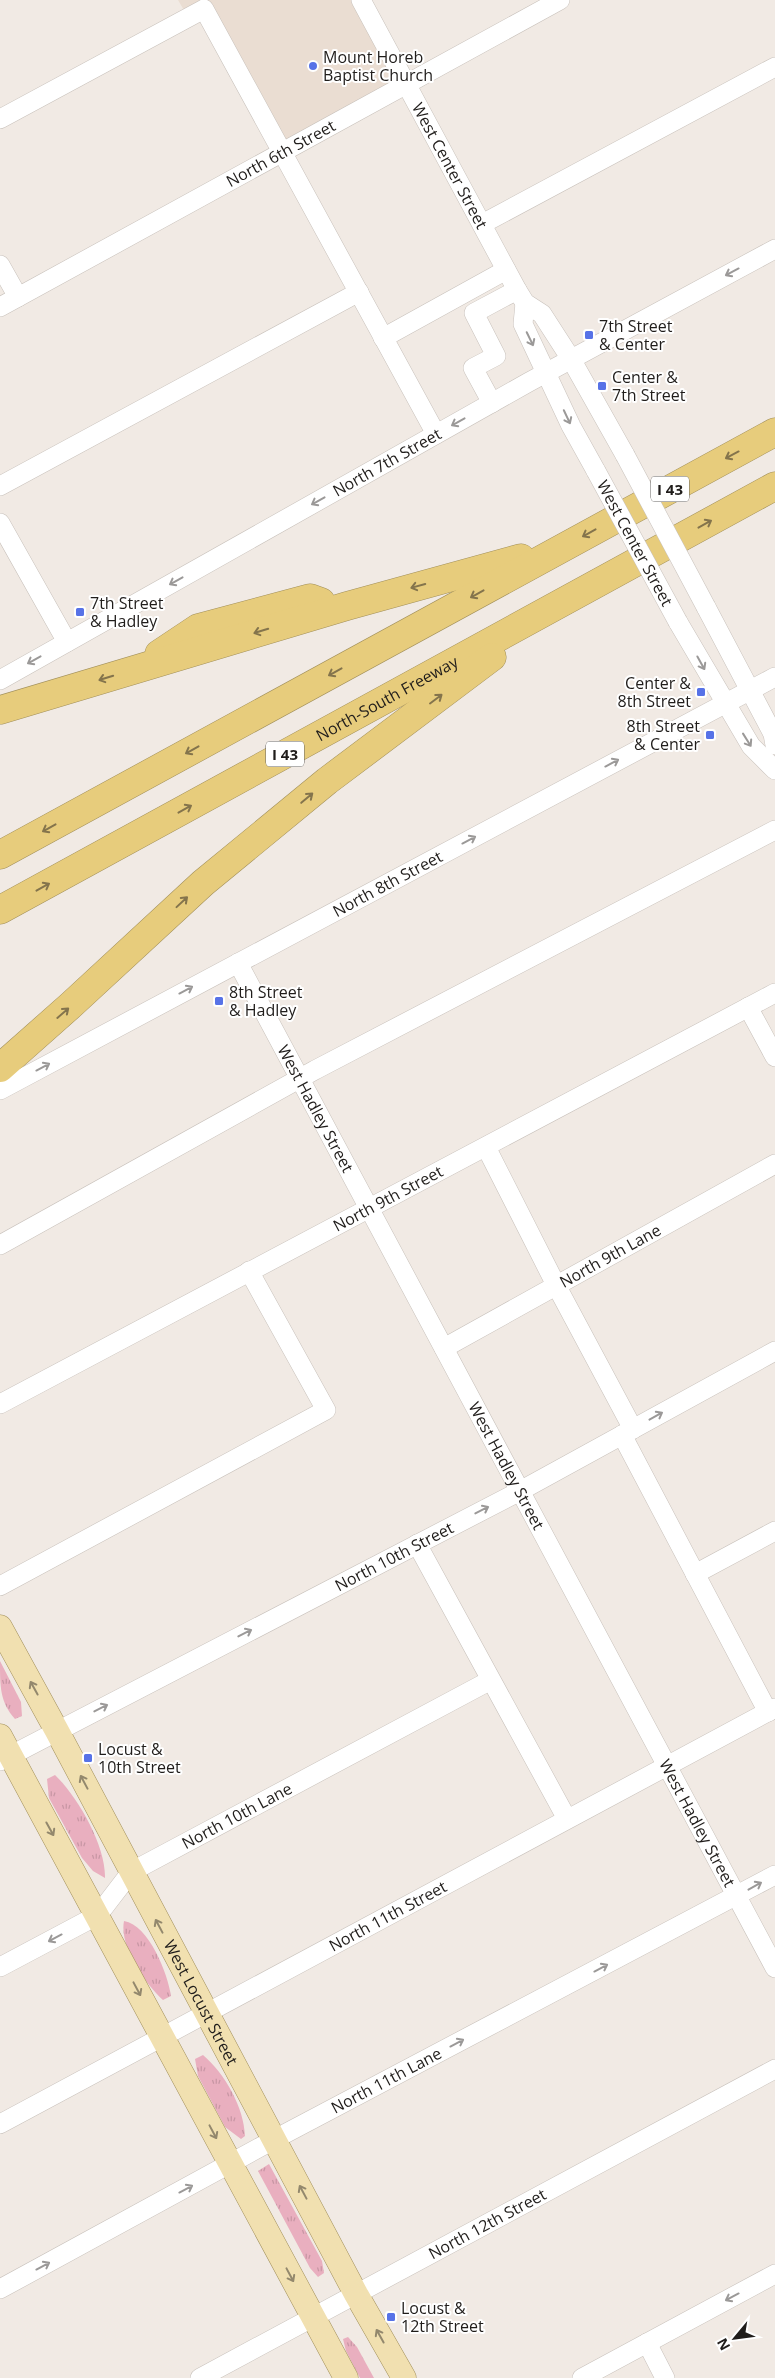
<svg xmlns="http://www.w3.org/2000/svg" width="775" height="2378" viewBox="0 0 775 2378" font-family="'Open Sans',sans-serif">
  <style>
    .built { fill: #eaddd2 }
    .grass { fill: url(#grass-tufts) }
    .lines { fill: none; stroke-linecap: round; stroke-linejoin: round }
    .minor-casing { stroke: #c8c1bb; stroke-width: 20 }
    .major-casing { stroke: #a18f5a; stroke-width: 25 }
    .highway-casing { stroke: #a18f5a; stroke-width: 29 }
    .minor { stroke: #fff; stroke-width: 19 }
    .major { stroke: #f1e0b0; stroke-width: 24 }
    .highway { stroke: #e7cc7c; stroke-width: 28 }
    .minor-bridge-casing { stroke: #c8c1bb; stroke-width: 20; stroke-linecap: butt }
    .minor-bridge { stroke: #fff; stroke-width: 19 }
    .oneway { stroke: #9b9998 }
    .oneway2 { stroke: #84744c }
    .oneway3 { stroke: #93886d }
    .poi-dot { fill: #5772e7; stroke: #fff; stroke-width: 2 }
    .labels { text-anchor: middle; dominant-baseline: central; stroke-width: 4; stroke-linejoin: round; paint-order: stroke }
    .shield { fill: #fff; stroke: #63615f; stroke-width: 1 }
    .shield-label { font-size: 15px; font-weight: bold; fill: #201d1b }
    .poi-label { font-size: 16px; fill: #201d1b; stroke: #fff; text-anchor: start }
    .street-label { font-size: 16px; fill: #201d1b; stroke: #fff }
  </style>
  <defs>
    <pattern id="grass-tufts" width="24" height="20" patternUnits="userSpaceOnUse" patternTransform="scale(1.25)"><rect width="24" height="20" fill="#e9afbf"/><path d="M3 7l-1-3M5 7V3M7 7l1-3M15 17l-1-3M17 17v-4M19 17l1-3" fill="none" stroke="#c896a4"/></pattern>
  </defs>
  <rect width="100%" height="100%" fill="#f1eae4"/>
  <!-- built -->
  <path class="built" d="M178,0h183l46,85 -126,67 -77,-143 -16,8z"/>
  <!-- grass -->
  <path class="grass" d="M0,1661l21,41 1,14 -7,3c-15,-17 -15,-32 -15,-58z
    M55,1775c23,22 51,71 50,103l-12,-7 -11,-13 -33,-60 -2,-19z
    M124,1921c25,4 44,53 47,75l-8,4c-18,-17 -44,-54 -39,-79z
    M203,2055c22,19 41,52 42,81l-4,3 -16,-12 -27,-51 -3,-17z
    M269,2164l53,97 2,12 -6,4 -8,-9 -52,-97z
    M348,2337l9,10 17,31h-14l-14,-27 -3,-12z"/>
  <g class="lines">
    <!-- minor casing -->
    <g class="minor-casing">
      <g id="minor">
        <path id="s1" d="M361,0l156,290 8,13 17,11 29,45 54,96"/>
        <path d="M0,119l204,-110 232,425"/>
        <path d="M482,224l293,-157"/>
        <path d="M0,265l18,32"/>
        <path d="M525,303l-2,21 48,102 25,45"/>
        <path id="s2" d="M0,307l560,-307"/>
        <path d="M383,338l123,-68"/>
        <path d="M492,403l-19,-35 23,-12 -22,-43 43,-23"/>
        <path d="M0,486l359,-194"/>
        <path d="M0,523l67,119"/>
        <path d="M706,607l67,127 2,11"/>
        <path d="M678,622l73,124 24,24"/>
        <path id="s3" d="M0,680l529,-298 246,-133"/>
        <path id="s4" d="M238,963l537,1005"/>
        <path d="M748,1007l27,50"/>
        <path id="s5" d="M0,1090l775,-413"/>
        <path d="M486,1147l70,138 77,144"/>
        <path d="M0,1245l315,-175 460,-240"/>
        <path id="s6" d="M444,1348l331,-184"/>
        <path id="s7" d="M0,1404l775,-411"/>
        <path d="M622,1435l146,277"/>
        <path d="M417,1544l150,275"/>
        <path d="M695,1574l80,-43"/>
        <path d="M0,1586l326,-176 -77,-139"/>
        <path id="s8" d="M0,1761l520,-270 255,-140"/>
        <path id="s9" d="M0,1967l98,-52 33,-43 358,-191"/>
        <path id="s10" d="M0,2124l775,-416"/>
        <path id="s11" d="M0,2289l275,-150 500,-264"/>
        <path d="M647,2343l18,35"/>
        <path id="s12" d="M200,2378l575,-309"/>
        <path d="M582,2378l193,-104"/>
      </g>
    </g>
    <!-- major casing -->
    <g class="major-casing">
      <g id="major">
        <path id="s13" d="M0,1627l57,104 299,563 48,84"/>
        <path d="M0,1736l346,642"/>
      </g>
    </g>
    <!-- highway casing -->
    <g class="highway-casing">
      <g id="highway">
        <path d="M159,654l39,-26 112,-30 11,4"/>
        <path d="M0,710l347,-104 174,-48"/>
        <path d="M0,855l775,-423"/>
        <path id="s14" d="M0,910l775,-424"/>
        <path d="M0,1068l71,-63 132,-122 124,-102 165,-124"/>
      </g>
    </g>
    <!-- minor -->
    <use href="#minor" class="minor"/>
    <!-- major -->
    <use href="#major" class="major"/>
    <!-- highway -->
    <use href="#highway" class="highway"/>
    <!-- minor-bridge casing -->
    <g class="minor-bridge-casing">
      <g id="minor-bridge">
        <path d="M625,455l81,152"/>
        <path id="s15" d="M596,471l82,151"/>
      </g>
    </g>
    <!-- minor-bridge -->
    <use href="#minor-bridge" class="minor-bridge"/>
  </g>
  <!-- one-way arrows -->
  <defs><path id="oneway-shaft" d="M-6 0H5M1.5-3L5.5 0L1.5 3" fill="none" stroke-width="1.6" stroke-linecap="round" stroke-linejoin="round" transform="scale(1.25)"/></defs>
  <g class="oneway">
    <use href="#oneway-shaft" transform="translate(732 272) rotate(152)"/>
    <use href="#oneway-shaft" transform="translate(530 339) rotate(64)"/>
    <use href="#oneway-shaft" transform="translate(567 417) rotate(65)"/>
    <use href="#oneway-shaft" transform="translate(458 422) rotate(151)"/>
    <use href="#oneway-shaft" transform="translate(318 501) rotate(151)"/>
    <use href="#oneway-shaft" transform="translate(176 581) rotate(151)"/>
    <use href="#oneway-shaft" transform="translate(34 660) rotate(151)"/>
    <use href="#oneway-shaft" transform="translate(701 663) rotate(61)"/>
    <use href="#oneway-shaft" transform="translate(747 740) rotate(58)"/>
    <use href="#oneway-shaft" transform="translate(612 763) rotate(-28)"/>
    <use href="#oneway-shaft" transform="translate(469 840) rotate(-28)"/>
    <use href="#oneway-shaft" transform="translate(186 990) rotate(-28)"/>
    <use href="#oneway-shaft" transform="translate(43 1067) rotate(-28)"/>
    <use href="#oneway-shaft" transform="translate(656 1416) rotate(-29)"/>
    <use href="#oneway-shaft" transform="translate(482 1510) rotate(-27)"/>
    <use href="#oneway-shaft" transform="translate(245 1633) rotate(-27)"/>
    <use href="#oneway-shaft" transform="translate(101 1708) rotate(-27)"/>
    <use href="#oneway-shaft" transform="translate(755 1886) rotate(-29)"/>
    <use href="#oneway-shaft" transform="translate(55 1938) rotate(152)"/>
    <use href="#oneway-shaft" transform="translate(601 1968) rotate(-28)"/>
    <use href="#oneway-shaft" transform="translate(457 2043) rotate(-28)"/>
    <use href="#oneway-shaft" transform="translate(186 2189) rotate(-28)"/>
    <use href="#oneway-shaft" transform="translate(43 2266) rotate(-28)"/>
    <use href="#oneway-shaft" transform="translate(732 2297) rotate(152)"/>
  </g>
  <g class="oneway2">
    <use href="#oneway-shaft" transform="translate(732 455) rotate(152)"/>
    <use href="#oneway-shaft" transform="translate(705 524) rotate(-29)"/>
    <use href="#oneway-shaft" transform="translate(589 533) rotate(151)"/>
    <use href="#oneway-shaft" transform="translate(418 586) rotate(165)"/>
    <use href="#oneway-shaft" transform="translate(477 594) rotate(151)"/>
    <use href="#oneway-shaft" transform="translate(261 631) rotate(163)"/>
    <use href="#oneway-shaft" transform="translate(335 672) rotate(151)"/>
    <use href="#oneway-shaft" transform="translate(106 678) rotate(163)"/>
    <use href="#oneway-shaft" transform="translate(436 699) rotate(-37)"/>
    <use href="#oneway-shaft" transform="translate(192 750) rotate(151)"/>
    <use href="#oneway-shaft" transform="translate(307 798) rotate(-40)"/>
    <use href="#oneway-shaft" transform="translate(185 809) rotate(-29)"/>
    <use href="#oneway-shaft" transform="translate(49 828) rotate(151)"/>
    <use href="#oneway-shaft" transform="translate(43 887) rotate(-29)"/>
    <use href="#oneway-shaft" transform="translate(182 902) rotate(-43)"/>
    <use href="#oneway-shaft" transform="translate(63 1013) rotate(-41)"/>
  </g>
  <g class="oneway3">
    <use href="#oneway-shaft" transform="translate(34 1688) rotate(-119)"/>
    <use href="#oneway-shaft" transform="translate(84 1782) rotate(-118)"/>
    <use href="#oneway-shaft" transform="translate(50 1829) rotate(61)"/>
    <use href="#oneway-shaft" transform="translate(159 1926) rotate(-118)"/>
    <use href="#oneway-shaft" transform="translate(137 1989) rotate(62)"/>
    <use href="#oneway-shaft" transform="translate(213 2132) rotate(62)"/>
    <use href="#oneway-shaft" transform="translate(303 2192) rotate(-118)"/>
    <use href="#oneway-shaft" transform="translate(290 2275) rotate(62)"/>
    <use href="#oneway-shaft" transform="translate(380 2336) rotate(-119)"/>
  </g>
  <!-- markers -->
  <g class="poi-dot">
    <circle cx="313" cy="66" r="5"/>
    <rect x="584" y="330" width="10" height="10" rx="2.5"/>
    <rect x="597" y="381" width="10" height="10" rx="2.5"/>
    <rect x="75" y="607" width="10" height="10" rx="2.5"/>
    <rect x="696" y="687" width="10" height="10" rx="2.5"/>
    <rect x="705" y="730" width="10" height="10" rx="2.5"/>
    <rect x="214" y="996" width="10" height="10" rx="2.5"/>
    <rect x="83" y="1753" width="10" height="10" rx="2.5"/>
    <rect x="386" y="2312" width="10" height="10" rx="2.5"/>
  </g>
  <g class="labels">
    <!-- shield labels -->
    <g class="shield">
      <rect x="651" y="476.5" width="38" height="25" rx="4"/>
      <rect x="266" y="741.5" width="38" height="25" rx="4"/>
    </g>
    <g class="shield-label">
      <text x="670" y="489">I 43</text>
      <text x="285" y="754">I 43</text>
    </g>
    <!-- poi labels -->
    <g class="poi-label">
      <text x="323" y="57">Mount Horeb<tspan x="323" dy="18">Baptist Church</tspan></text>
      <text x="599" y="326">7th Street<tspan x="599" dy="18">&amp; Center</tspan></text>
      <text x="612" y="377">Center &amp;<tspan x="612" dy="18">7th Street</tspan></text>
      <text x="90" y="603">7th Street<tspan x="90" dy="18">&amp; Hadley</tspan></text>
      <text x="691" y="683" text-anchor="end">Center &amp;<tspan x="691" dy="18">8th Street</tspan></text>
      <text x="700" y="726" text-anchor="end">8th Street<tspan x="700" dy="18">&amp; Center</tspan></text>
      <text x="229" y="992">8th Street<tspan x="229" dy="18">&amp; Hadley</tspan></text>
      <text x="98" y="1749">Locust &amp;<tspan x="98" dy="18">10th Street</tspan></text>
      <text x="401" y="2308">Locust &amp;<tspan x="401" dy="18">12th Street</tspan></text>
    </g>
    <!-- street labels -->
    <g class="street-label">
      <text stroke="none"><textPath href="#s2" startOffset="320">North 6th Street</textPath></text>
      <text stroke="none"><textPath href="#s1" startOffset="188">West Center Street</textPath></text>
      <text stroke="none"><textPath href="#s3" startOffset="444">North 7th Street</textPath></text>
      <text stroke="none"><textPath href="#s15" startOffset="82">West Center Street</textPath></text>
      <text stroke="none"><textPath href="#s14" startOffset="441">North-South Freeway</textPath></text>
      <text stroke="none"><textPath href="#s5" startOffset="439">North 8th Street</textPath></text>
      <text stroke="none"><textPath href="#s4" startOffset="165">West Hadley Street</textPath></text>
      <text stroke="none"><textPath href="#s7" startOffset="439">North 9th Street</textPath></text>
      <text stroke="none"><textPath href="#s6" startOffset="190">North 9th Lane</textPath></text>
      <text stroke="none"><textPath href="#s4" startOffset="570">West Hadley Street</textPath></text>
      <text stroke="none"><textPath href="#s8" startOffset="444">North 10th Street</textPath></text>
      <text stroke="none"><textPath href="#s9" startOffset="285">North 10th Lane</textPath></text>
      <text stroke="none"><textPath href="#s4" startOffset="975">West Hadley Street</textPath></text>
      <text stroke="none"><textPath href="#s10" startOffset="440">North 11th Street</textPath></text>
      <text stroke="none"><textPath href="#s13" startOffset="426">West Locust Street</textPath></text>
      <text stroke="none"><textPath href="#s11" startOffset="439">North 11th Lane</textPath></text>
      <text stroke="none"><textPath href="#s12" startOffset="326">North 12th Street</textPath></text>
    </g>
  </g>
  <!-- north arrow -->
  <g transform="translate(735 2338) rotate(241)" stroke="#ffffff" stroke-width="4" paint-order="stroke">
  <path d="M0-4L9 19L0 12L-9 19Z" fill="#201d1b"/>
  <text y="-8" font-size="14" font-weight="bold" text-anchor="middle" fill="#201d1b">N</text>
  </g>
</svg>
